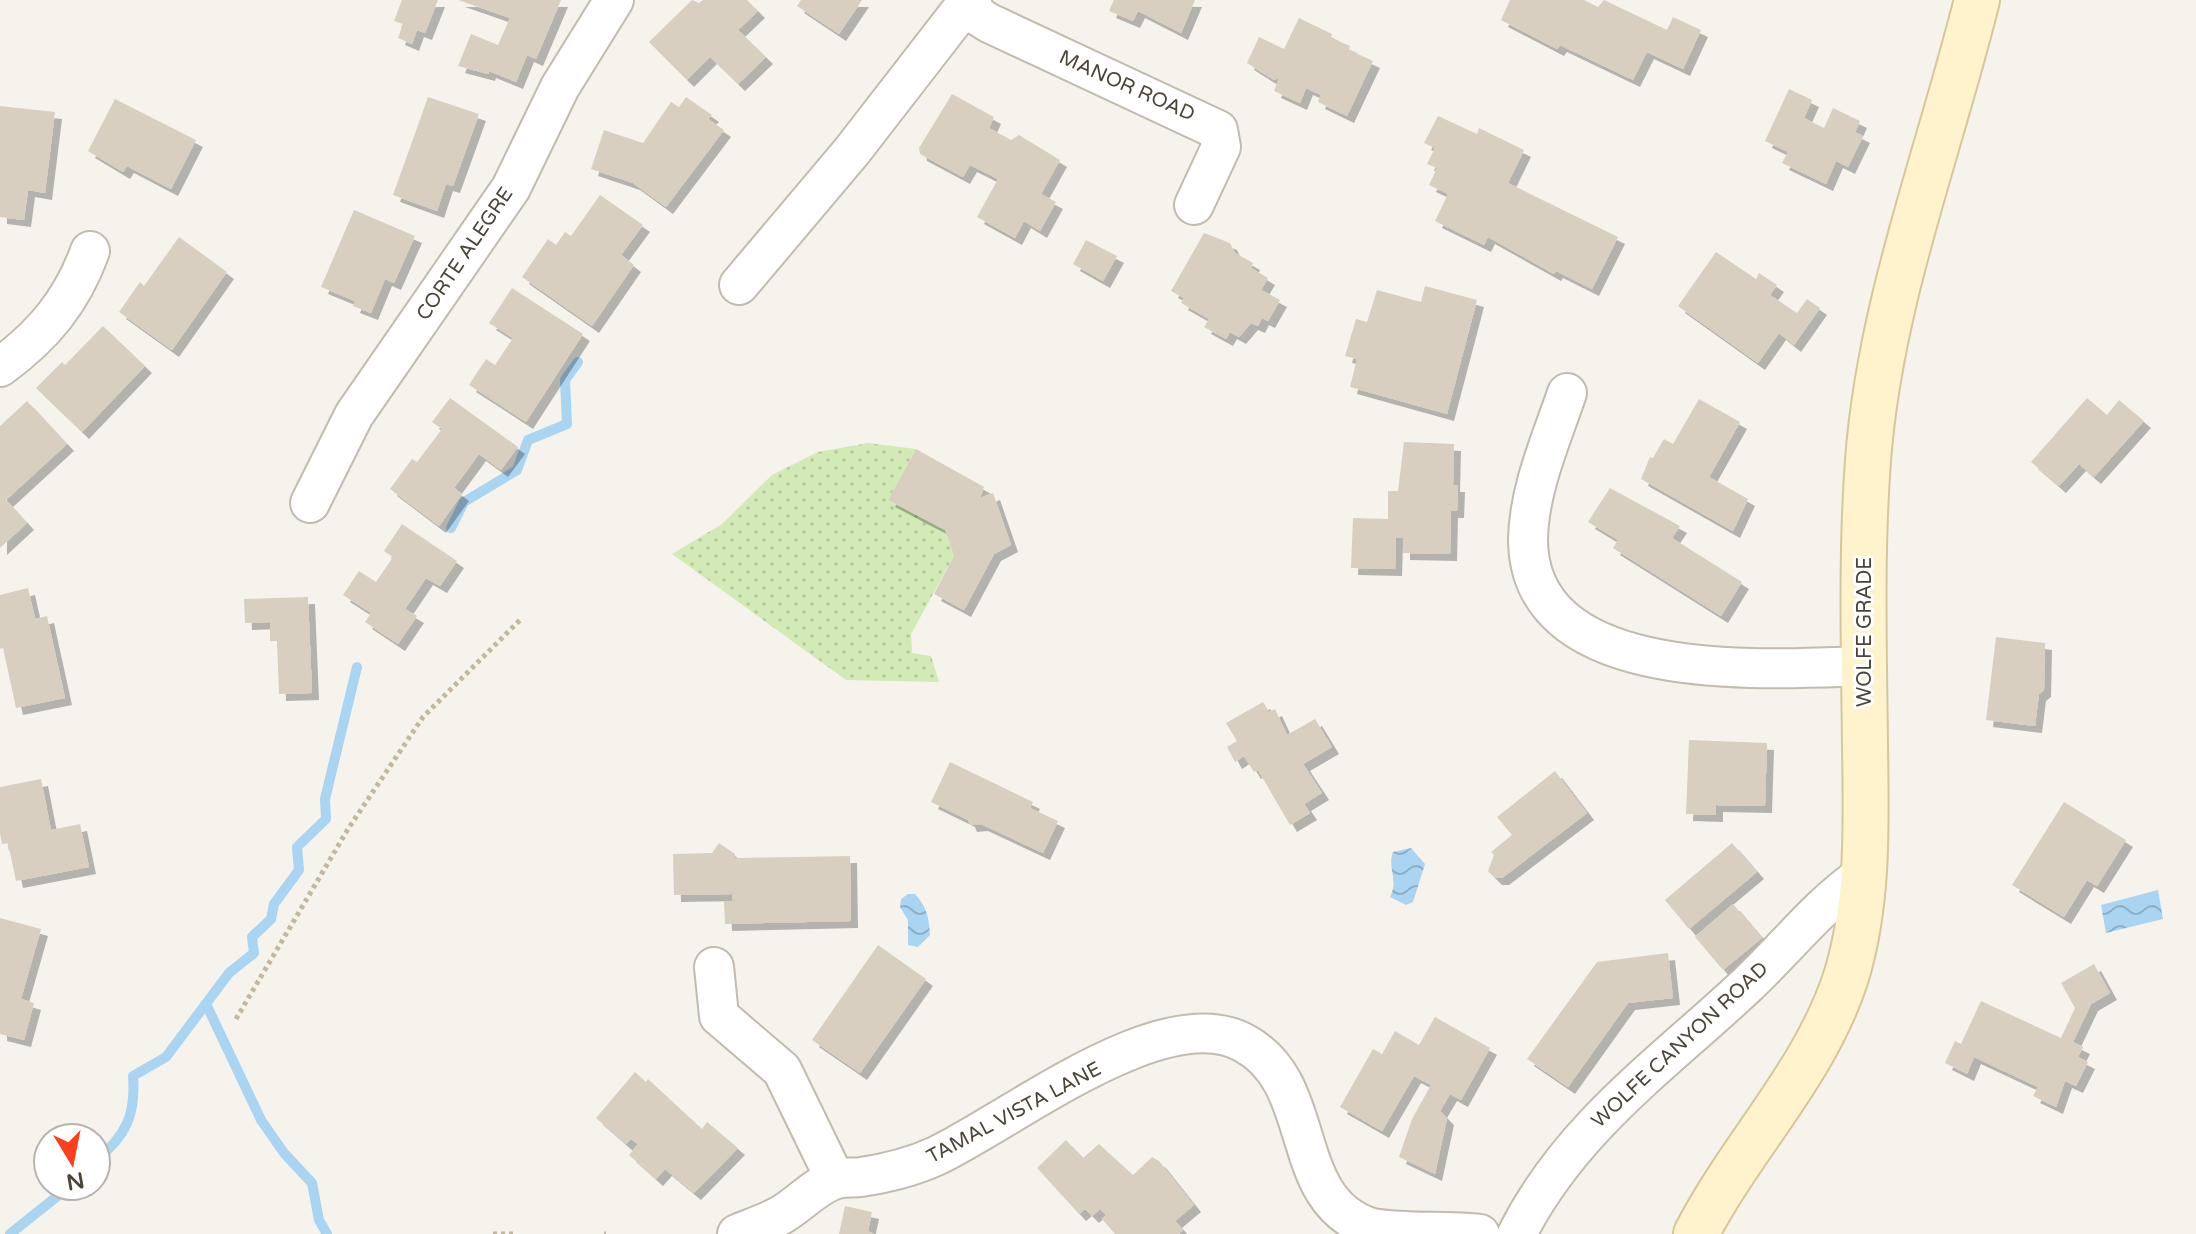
<svg xmlns="http://www.w3.org/2000/svg" width="2196" height="1234" viewBox="0 0 2196 1234" font-family="'Varela Round',sans-serif">
  <style>
    .garden { fill: url(#garden-dots) }
    .water { fill: url(#water-waves) }
    .lines { fill: none; stroke-linecap: round; stroke-linejoin: round }
    .stream { stroke: #a9d4f2; stroke-width: 10 }
    .building { fill: #d8cfc1; filter: url(#shadow) }
    .street-casing { stroke: #c2bbae; stroke-width: 42 }
    .secondary-casing { stroke: #d6c79b; stroke-width: 48 }
    .path { stroke: #c4b79f; stroke-width: 5; stroke-dasharray: 4 4; stroke-linecap: butt }
    .street { stroke: #fff; stroke-width: 38 }
    .secondary { stroke: #fff3cd; stroke-width: 44 }
    .labels { text-anchor: middle; dominant-baseline: central; stroke-width: 6; stroke-linejoin: round; paint-order: stroke }
    .street-label { font-size: 20px; fill: #4b4439; stroke: #fff }
  </style>
  <defs>
    <pattern id="garden-dots" width="8" height="8" patternUnits="userSpaceOnUse" patternTransform="scale(2)"><rect width="8" height="8" fill="#d2eab5"/><path d="M2 2h.1M6 6h.1" fill="none" stroke="#b6ca9c" stroke-width="1.8" stroke-linecap="round"/></pattern>
    <pattern id="water-waves" width="16" height="10" patternUnits="userSpaceOnUse" patternTransform="scale(2)"><rect width="16" height="10" fill="#a9d4f2"/><path d="M0 5q4-4 8 0t8 0" fill="none" stroke="#8caec5"/></pattern>
    <filter id="shadow"><feDropShadow dx="7" dy="7" stdDeviation="0" flood-color="#0004"/></filter>
  </defs>
  <rect width="100%" height="100%" fill="#f6f3ec"/>
  <!-- garden -->
  <path class="garden" d="M868,443l48,6 -28,51 57,30 9,26 -43,78 1,19 19,3 8,26 -93,-2 -174,-126 50,-30 50,-49 46,-23z"/>
  <!-- water -->
  <path class="water" d="M1411,848l14,16 -12,38 -7,3 -16,-8c9,-17 -3,-29 3,-45z
    M2158,890l5,29 -57,14 -5,-28z
    M908,894h7c12,13 14,24 15,41l-12,12 -10,-2v-25l-8,-13 1,-8z"/>
  <g class="lines">
    <!-- stream -->
    <path class="stream" d="M451,528l13,-26 53,-32 11,-30 39,-16 -2,-44 13,-18
      M207,1006l54,114 23,33 28,30 7,37 8,14
      M96,1160c30,-24 40,-45 37,-84l33,-19 63,-84 25,-20 -2,-16 19,-18 3,-15 25,-34 -2,-23 29,-28 -1,-20 32,-132
      M10,1234l60,-48"/>
  </g>
  <!-- building -->
  <path class="building" d="M402,0h36l-13,33 -8,-3 -5,14 -14,-6 5,-14 -9,-3z
    M458,0h103l-25,59 -9,-4 -11,27 -27,-11 -1,3 -30,-8 13,-32 27,11 12,-27z
    M692,0l7,3 4,-3h44l11,11 -20,19 28,27 -28,27 -28,-27 -23,23 -38,-38z
    M801,0h61l-23,34 -42,-28z
    M1114,0h81l-14,33 -43,-22 -5,10 -24,-10z
    M1510,0h74l14,7 6,-7 63,30 6,-13 28,13 -18,39 -36,-17 -14,28 -73,-35 -3,4 -56,-29z
    M1299,18l33,16 -1,4 19,8 -1,4 24,11 -26,55 -29,-14 3,-7 -15,-7 -6,15 -26,-12 5,-13 -5,2 -27,-17 12,-26 25,12z
    M1789,89l23,11 -8,18 20,10 9,-20 27,13 -5,11 8,4 -15,31 -12,-6 -10,23 -44,-21 6,-11 -23,-11z
    M952,94l42,23 -5,11 22,12 8,-5 41,25 -19,34 15,8 -16,29 -16,-10 -9,17 -38,-21 21,-38 -28,-14 -7,12 -43,-23 -1,-6z
    M428,97l51,17 -26,72 -7,-2 -9,27 -44,-16z
    M686,97l26,18 -4,4 16,11 -58,77 -33,-24 -42,-14 13,-39 39,13 28,-41 8,5z
    M115,99l81,41 -25,49 -44,-23 -4,6 -35,-21z
    M0,106l55,6 -10,81 -17,-3 -4,30 -24,-3z
    M1438,116l39,18 2,-6 45,22 -16,33 110,54 -26,52 -36,-18 -2,3 -66,-37 -4,8 -49,-24 13,-27 -19,-9 8,-17 -10,-4 8,-16 -11,-5z
    M600,195l43,30 -22,30 13,10 -42,61 -70,-49 26,-38 8,6 9,-13 6,4z
    M354,210l61,26 -21,47 -9,-4 -14,34 -18,-7 2,-5 -34,-14z
    M1204,233l26,10 5,10 18,10 -2,5 17,10 -7,12 19,10 -12,21 -6,-3 -4,8 -7,-3 -12,14 -9,-5 -4,7 -22,-12 5,-8 -28,-16 3,-5 -13,-7z
    M179,237l48,35 -55,78 -53,-38 21,-30 4,4z
    M1086,240l31,16 -14,25 -30,-17z
    M1716,252l40,27 3,-6 18,12 -7,10 27,18 10,-14 13,9 -26,37 -15,-12 -21,30 -80,-57z
    M1425,286l52,14 -30,114 -97,-27 7,-28 -12,-3 11,-37 11,3 10,-32 44,12z
    M512,288l71,46 -57,88 -57,-37 17,-26 9,6 18,-27 -24,-15z
    M103,326l42,40 -63,66 -46,-44 26,-26 3,3z
    M450,398l68,49 -17,23 -22,-16 -25,34 8,6 -23,32 -49,-37 22,-30 5,3 25,-33 -10,-7z
    M2087,398l20,17 12,-15 25,21 -50,56 -15,-13 -20,22 -28,-24z
    M1699,399l41,23 -31,55 39,22 -15,32 -92,-52 9,-22 3,1 11,-19 9,5z
    M27,401l40,43 -61,56 21,23 -27,25v-122z
    M1404,442l50,2 -1,41h5l-1,26h-6l-1,43 -47,-1v-15h-7l-1,31 -44,-1 2,-50 35,1v-28h10z
    M916,449l68,38 -4,11 13,-5 18,52 -17,9 -30,56 -30,-16 20,-38 -9,-26 -57,-30z
    M1610,488l70,38 -8,12 70,44 -21,34 -108,-68 5,-8 -30,-18z
    M402,524l55,37 -17,25 -14,-8 -21,31 12,7 -19,28 -33,-22 6,-9 -28,-18 16,-24 17,11 17,-25 -9,-6z
    M28,588l7,31 12,-3 18,82 -49,10 -13,-60 -3,1v-54z
    M308,597l4,96 -33,1 -2,-53h-7v-19l-25,1 -1,-24z
    M1996,637l49,6 -1,47 -5,4 -4,32 -49,-6z
    M1263,702l6,10 6,-3 12,26 28,-16 17,28 -29,17 19,29 -18,11 6,9 -20,12 -32,-55 -4,2 -10,-16 -9,6 -8,-15 10,-6 -11,-18z
    M1689,740l78,3 -2,63 -49,-1v10l-30,-1z
    M950,762l83,40 -3,6 28,13 -15,32 -62,-29 -11,1 -2,-5 -37,-18z
    M1555,771l32,42 -85,65h-7l-7,-7 6,-16 -3,-3 21,-17 -15,-18z
    M41,779l10,51 29,-6 9,43 -73,14 -8,-38 -6,1 -2,-11v-46z
    M2064,802l62,38 -29,46 -10,-6 -23,37 -52,-32z
    M719,843l16,11v4l115,-2 1,65 -126,3 -1,-23h9l-1,-7 -58,1 -1,-41 39,-1z
    M1732,843l25,29 -68,57 -24,-29z
    M1733,904l29,34 -39,32 -28,-33z
    M0,918l41,11 -20,70 13,4 -10,37 -24,-6z
    M878,945l48,34 -66,94 -48,-33z
    M1668,953l5,45 -45,5 -60,84 -41,-28 70,-97z
    M2094,964l16,29 -19,11 -18,38 10,5 -5,10 10,5 -12,24 -11,-5 -9,26 -23,-11 5,-9 -64,-30 -7,17 -22,-11 10,-22 6,3 20,-43 80,37 14,-30 -14,-25z
    M1435,1017l55,31 -29,52 -11,-6 -10,17 7,7 -12,56 -36,-17 13,-38 19,-34 -17,-9 -32,55 -42,-24 33,-58 9,5 13,-23 24,14z
    M635,1072l11,10 2,-3 54,50 5,-7 31,26 -44,45 -29,-24 -9,10 -27,-24 9,-11 -7,-5 -5,5 -30,-26z
    M1066,1140l17,18 16,-14 34,31 19,-18 7,4 35,44 -19,16 8,9 -4,4h-64l-13,-15 4,-4 -6,-6 -8,7 -7,-7 -6,5 -42,-46z
    M845,1206l27,6 -4,19 6,3h-35z"/>
  <g class="lines">
    <!-- street casing -->
    <g class="street-casing">
      <path id="street" d="M972,0l1,13 16,10 229,107 3,17 -27,58
        M739,285l113,-134 117,-151
        M0,367c43,-31 72,-66 90,-116
        M1567,393c-16,47 -38,96 -39,146 0,148 238,130 336,127
        M310,503l44,-88 157,-227 49,-101 54,-87
        M714,967l5,49 63,54 53,109
        M737,1234c14,-6 30,-11 44,-19 18,-10 36,-31 56,-36 7,-2 16,-1 24,-2 27,-4 51,-10 75,-21 73,-34 228,-158 308,-113 77,41 41,158 128,185 35,6 73,2 108,6
        M1517,1234c54,-107 146,-170 231,-250 39,-37 72,-80 116,-110"/>
    </g>
    <!-- secondary casing -->
    <g class="secondary-casing">
      <path id="secondary" d="M1696,1234c46,-89 119,-161 150,-257 23,-74 20,-155 19,-232 -1,-95 -4,-190 3,-285 12,-158 71,-307 109,-460"/>
    </g>
    <!-- path -->
    <path class="path" d="M236,1019l112,-190 75,-112 99,-99
      M493,1234h21
      M604,1234h2"/>
    <!-- street -->
    <use href="#street" class="street"/>
    <!-- secondary -->
    <use href="#secondary" class="secondary"/>
  </g>
  <g class="labels">
    <!-- street labels -->
    <g class="street-label">
      <text transform="translate(1127 86) rotate(24)">MANOR ROAD</text>
      <text transform="translate(465 254) rotate(-56)">CORTE ALEGRE</text>
      <text transform="translate(1865 632) rotate(-90)">WOLFE GRADE</text>
      <text transform="translate(1680 1045) rotate(-43)">WOLFE CANYON ROAD</text>
      <text transform="translate(1014 1113) rotate(-28)">TAMAL VISTA LANE</text>
    </g>
  </g>
  <!-- north arrow -->
  <g transform="translate(72 1162) rotate(170)"><circle r="38" fill="#ffffff" stroke="#b7b4b0" stroke-width="2"/>
  <path d="M0-6L14 30L0 20L-14 30Z" fill="#fc3f1d"/>
  <text y="-12" font-size="22" font-weight="bold" text-anchor="middle" fill="#4b4439">N</text>
  </g>
</svg>
